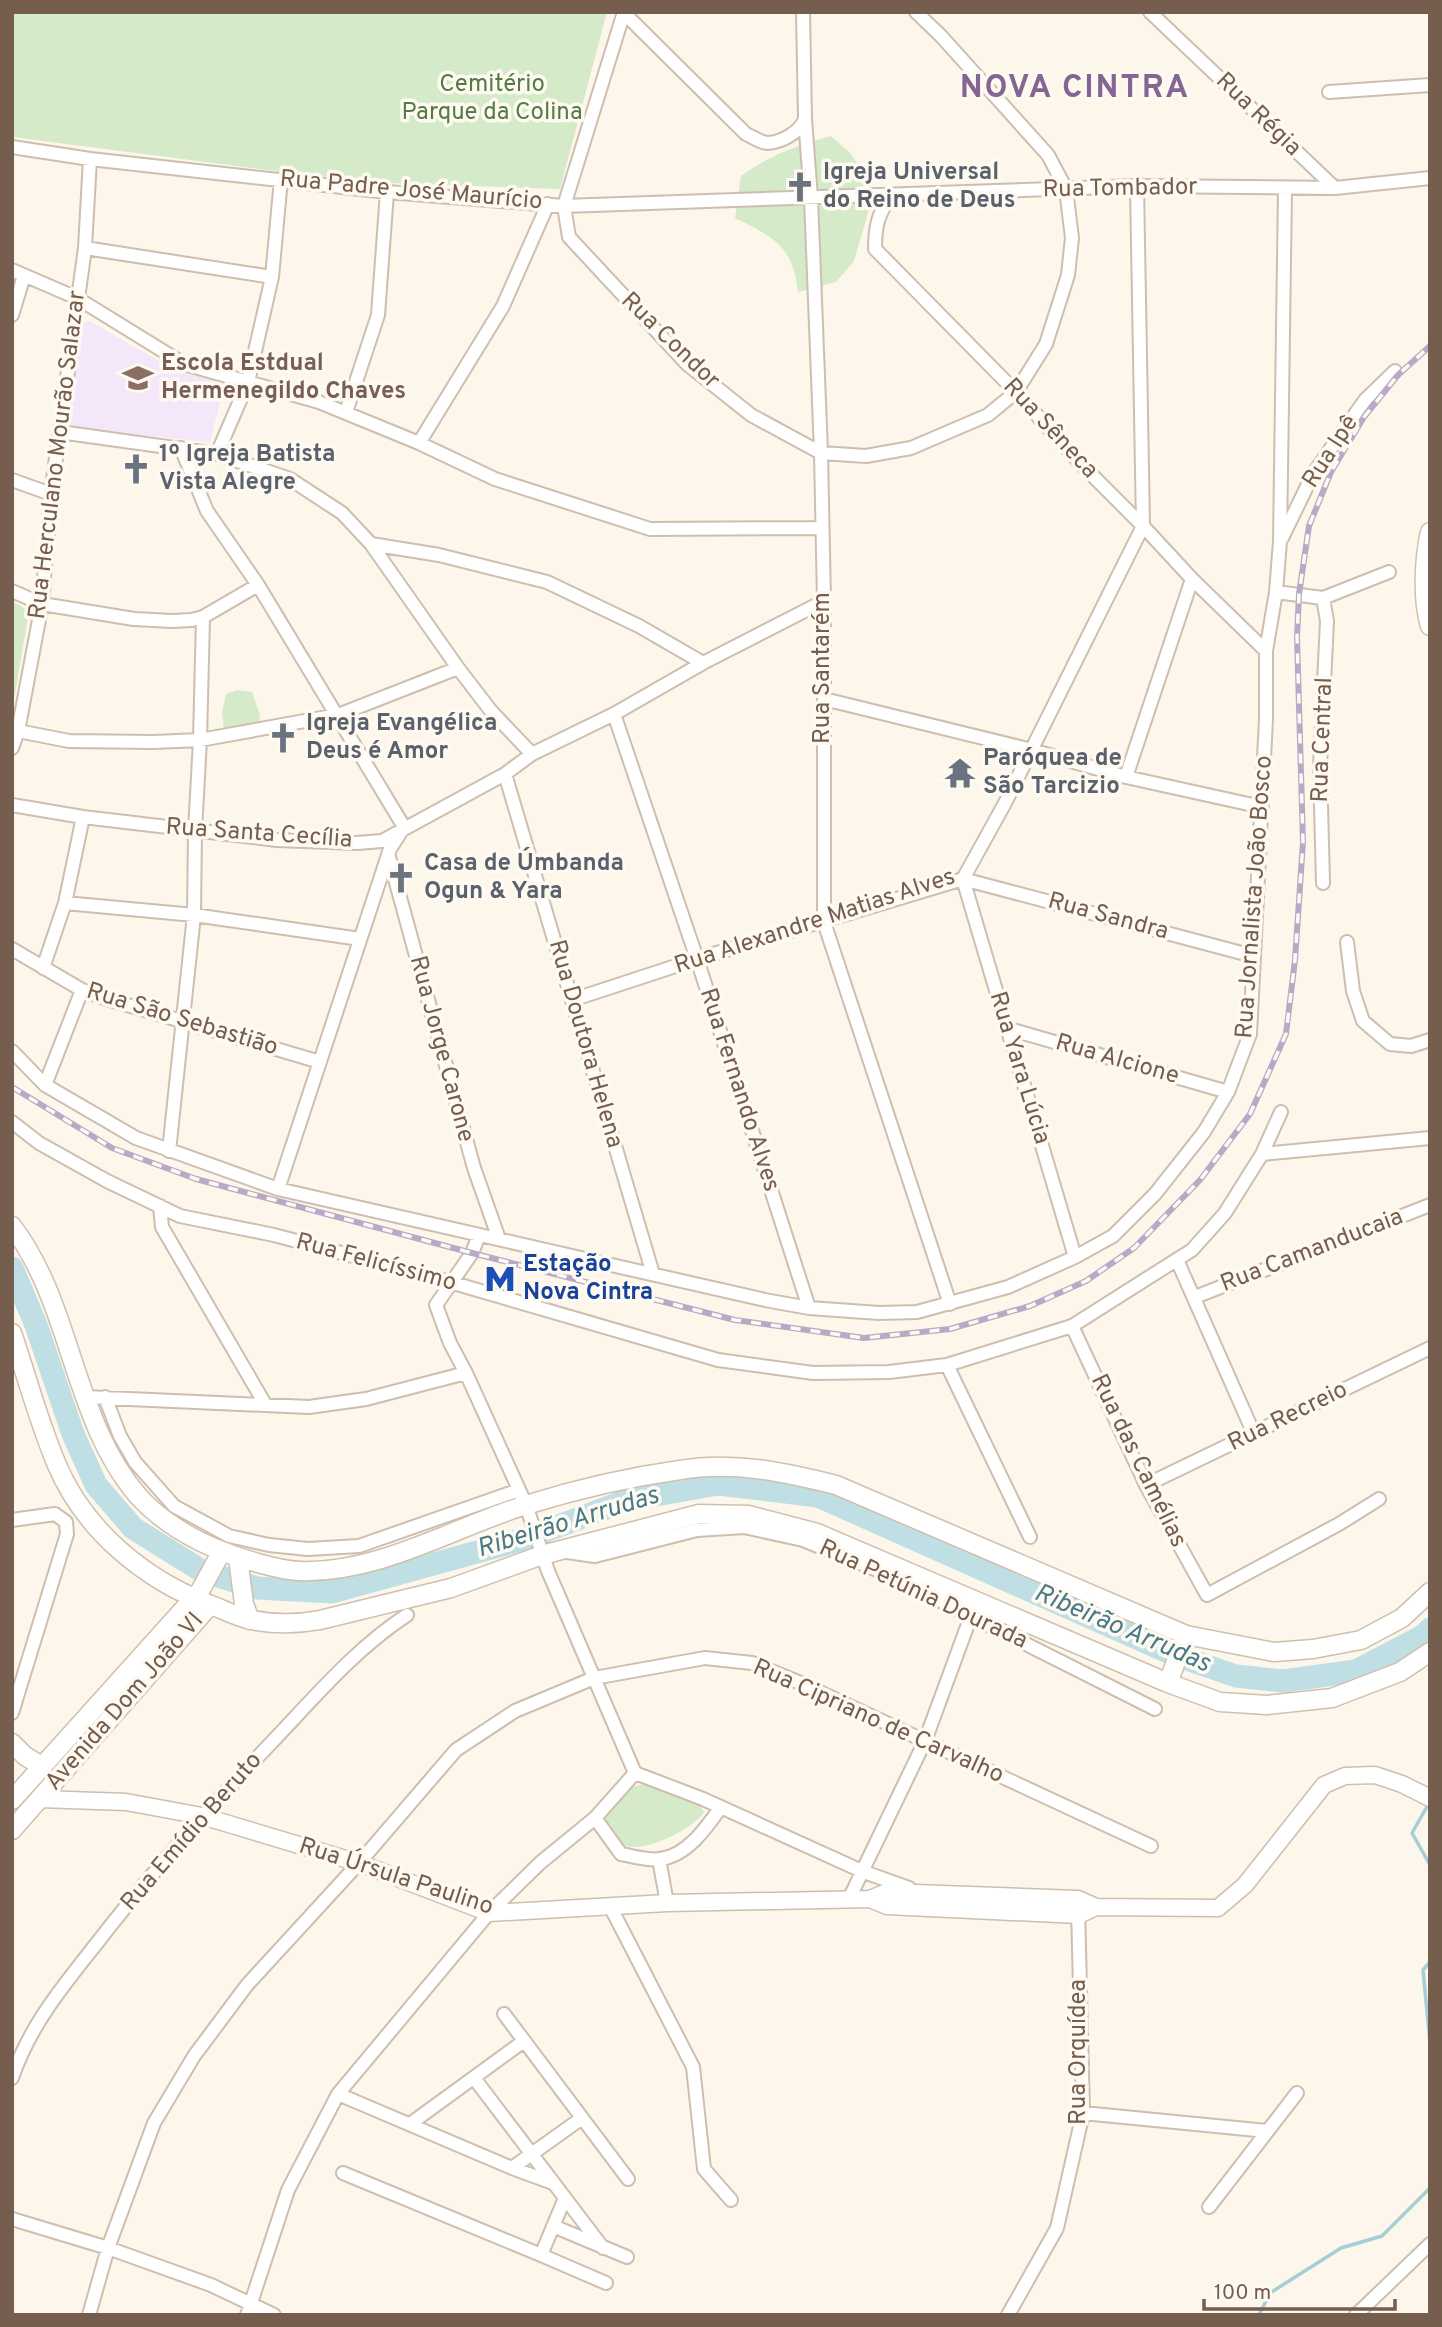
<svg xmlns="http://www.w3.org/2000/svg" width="1442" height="2327" viewBox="0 0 1442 2327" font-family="Overpass,sans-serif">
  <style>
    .education { fill: #f3e7f9 }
    .green { fill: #d5eac9 }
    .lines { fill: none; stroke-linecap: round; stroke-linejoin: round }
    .stream { stroke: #a6ced7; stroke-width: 3.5 }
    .river { stroke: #bfdfe5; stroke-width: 23 }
    .minor-casing { stroke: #cebeb0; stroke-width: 16 }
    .tertiary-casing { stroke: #cebeb0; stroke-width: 19 }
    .secondary-casing { stroke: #d1bfae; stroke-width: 21 }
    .minor { stroke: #fff; stroke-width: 12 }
    .tertiary { stroke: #fff; stroke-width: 16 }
    .secondary { stroke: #fff; stroke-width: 18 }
    .rail-casing { stroke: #baa8c7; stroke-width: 6 }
    .rail { stroke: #fefaf1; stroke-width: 3.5; stroke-dasharray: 10; stroke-linecap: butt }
    .labels { text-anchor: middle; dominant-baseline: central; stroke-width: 7; stroke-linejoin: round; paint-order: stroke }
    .park-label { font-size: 24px; fill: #547b46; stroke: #fefaf1 }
    .street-label { font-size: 24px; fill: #765e4e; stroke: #fefaf1 }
    .worship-label { font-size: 24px; font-weight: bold; fill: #5b616d; stroke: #fefaf1; text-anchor: start }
    .education-label { font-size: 24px; font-weight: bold; fill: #785e54; stroke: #fefaf1; text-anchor: start }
    .transit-label { font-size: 24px; font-weight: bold; fill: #164399; stroke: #fefaf1; text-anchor: start }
    .water-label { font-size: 26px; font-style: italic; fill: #487b89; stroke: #fefaf1 }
    .district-label { font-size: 32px; font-weight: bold; letter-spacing: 2px; fill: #856692; stroke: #fefaf1 }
  </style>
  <rect width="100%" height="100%" fill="#fcf6eb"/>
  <!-- education -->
  <path class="education" d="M89,321l89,51 47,11 -15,59 -142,-14 12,-104z"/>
  <!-- green -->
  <path class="green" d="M12,12h595l-47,177 -200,-7 -348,-45z
    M831,136l20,18 20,30 -1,22 -16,55 -18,21 -38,10c-5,-46 -24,-55 -63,-74l6,-42c29,-21 55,-30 90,-40z
    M12,601l17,10 -17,101z
    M237,690l15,2 8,23 -1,12 -35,3 -2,-17 4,-19z
    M648,1783c15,6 51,15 56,29 -10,17 -62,42 -80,33 -9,-4 -15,-17 -21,-26l-1,-4 26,-27z"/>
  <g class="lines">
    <!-- stream -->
    <path class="stream" d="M1429,1803l-17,30 18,32
      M1430,1962l-7,8 7,73
      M1259,2315l11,-22 71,-45 41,-12 48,-48"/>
    <!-- river -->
    <path class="river" d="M12,1268l24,57 37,109 23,51 37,43 69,43 55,17 75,4 192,-53 104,-39 90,-16 100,12 357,159 61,21 47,5 73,-10 67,-35 7,-7"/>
    <!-- minor casing -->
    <g class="minor-casing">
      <path id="minor" d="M624,12l-60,194 5,31 118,127 64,51 70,38 45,3 45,-8 77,-33 28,-23 30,-48 22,-69 4,-37 -6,-49 -18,-34 -107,-119 -25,-24
        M803,12l2,107 6,79 10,255 3,148v321l126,382
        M1150,12l185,176
        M624,13l122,121c7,3 15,9 22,9 14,-1 32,-11 37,-24
        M1329,92l101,-7
        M12,147l78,12 297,33 177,14 573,-20 198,2 95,-10
        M892,195c-14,18 -17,31 -17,54l141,143 65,72 62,62 49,53 74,72
        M85,248l187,29
        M12,270l65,28 107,66 135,38 100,41 76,36 155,50 171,-1
        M12,315l12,-39
        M346,412l32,-97 9,-123
        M60,432l157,22 73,25 52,34 29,31 87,124 33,43 41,43
        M419,443l84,-137 45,-102
        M181,448l26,63 51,74 146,242 -14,22 -112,340
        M217,454l31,-72 24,-105 9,-98
        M12,480l39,14
        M1282,538l31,-64 52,-74 30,-29
        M371,544l68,11 108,27 92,44 64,37
        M12,591l30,13 92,15 38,2 20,-1 11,-3 55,-32
        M1276,592l47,6 66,-26
        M824,699l208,51 94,27 136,30
        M614,714l83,245 112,349
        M13,726l5,5 51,10 85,1 46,-2 138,-25 120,-47
        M12,748l6,-17 24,-127 9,-110 34,-246 5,-89
        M505,774l148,500
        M1126,777l66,-198
        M12,805l71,12 194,23 80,3 25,-2 123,-67 27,-20 82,-40 89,-51 121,-62
        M389,857l85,311 25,71
        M963,879l112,378
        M963,879l290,77
        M1323,883l-3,-117 7,-145 -4,-23
        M65,903l129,12 166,24
        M1347,942l6,49 10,30 27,23 21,2 19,-6
        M12,949l70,41 25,9 213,63
        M43,968l22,-65 18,-86
        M572,1000l125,-41 266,-80 42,-76 138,-277 -6,-340
        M1006,1028l222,64
        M12,1051l33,34 91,53 142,51 487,111 44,8 70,5 38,-1 91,-25 67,-30 38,-21 42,-42 49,-62 24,-40 22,-58 16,-315v-68l10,-59 4,-51 5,-352
        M45,1085l37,-95
        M12,1122l27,21 68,38 73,35 94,19 176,47 268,78 95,13 76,-1 58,-7 125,-39 120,-76 33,-37 37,-59 19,-42
        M169,1151l25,-236 1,-84 5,-91 3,-123
        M1262,1154l168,-16
        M160,1206l2,21 103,177
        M479,1235l-7,18 -36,52 14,38 16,30 60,132 22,66 87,202
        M1177,1260l77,174
        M1195,1297l235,-92
        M1072,1326l74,159 61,110 132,-71 40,-25
        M947,1365l83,172
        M85,1397l224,10 57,-8 100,-26
        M105,1397l15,39 15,26 39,44 55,30 40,9 39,4 51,-3 160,-56
        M1146,1485l284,-137
        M12,1520l43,-6 11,8 1,12 -55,179
        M567,1552l28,4 102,-26 47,-3 59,13 84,34 268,135
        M635,1773l68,26 161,73 45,16
        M595,1818l26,36c12,2 27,7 39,5 27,-3 47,-32 61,-52
        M659,1859l8,44
        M849,1899l76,-158 46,-125
        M611,1908l82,159 11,102 27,31
        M504,2014l124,165
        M12,2078c18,-53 51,-92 85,-135 54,-70 113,-136 175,-201 43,-45 83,-93 135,-127
        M474,2078l129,170
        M338,2094l174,74 41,15
        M1083,2113l184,18
        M410,2124l114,-83
        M512,2168l70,-50
        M343,2173l198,82
        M565,2198l-24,57 65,28
        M1209,2207l88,-114
        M12,2219l96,29 103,37 63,30
        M553,2226l74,31
        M89,2315l19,-67 46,-125 40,-67 53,-71 112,-122 97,-113 59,-39 79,-33 111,-20 47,5 46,19 353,164
        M247,2315l41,-125 50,-96 151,-181 51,-50 55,-45 40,-45
        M1008,2315l49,-87 26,-115 -5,-206
        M1356,2315l74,-71"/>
    </g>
    <!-- tertiary casing -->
    <g class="tertiary-casing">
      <path id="tertiary" d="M40,1799l86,3 76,14 157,47 130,50 178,-10 203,-4 17,-7 191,7 18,8 122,1 27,-23 79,-100 21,-9 30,-1 27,9 28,14
        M870,1899l17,7 192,9 17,-8"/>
    </g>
    <!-- secondary casing -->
    <g class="secondary-casing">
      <path id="secondary" d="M1430,532c-6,27 -8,68 0,94
        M12,1226c61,80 60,194 127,271 22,24 54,43 83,54 20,8 56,19 77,20 79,3 153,-43 227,-66 48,-15 104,-28 154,-35 54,-9 104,2 156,15l350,150 88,17 39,-3 48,-9 41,-22 28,-26
        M12,1333c15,44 27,90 45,132 28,66 88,115 154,140 13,5 27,12 40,15 22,4 48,4 69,0l131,-32 91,-33 157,-41 49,1 69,18 351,150 52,19 47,3 65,-7 68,-26 30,-20
        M238,1558l6,46 6,16
        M1168,1683l18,-48
        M12,1743l13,13 18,11
        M12,1800l188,-209 22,-40
        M12,1830l198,-225"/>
    </g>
    <!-- minor -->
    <use href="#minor" class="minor"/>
    <!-- tertiary -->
    <use href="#tertiary" class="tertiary"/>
    <!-- secondary -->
    <use href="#secondary" class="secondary"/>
    <!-- rail casing -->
    <g class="rail-casing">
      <path id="rail" d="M12,1087l100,61 84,31 276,74 263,67 129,18 86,-9 80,-23 56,-25 48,-33 66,-68 50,-66 36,-80 9,-74 8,-118 -6,-205 2,-43 10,-68 22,-54 33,-55 34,-42 32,-29"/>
    </g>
    <!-- rail -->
    <use href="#rail" class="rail"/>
  </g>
  <!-- icons -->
  <defs>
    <g id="church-bare" transform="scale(2.415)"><path d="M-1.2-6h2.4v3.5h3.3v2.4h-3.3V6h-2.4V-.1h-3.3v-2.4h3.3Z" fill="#6b7280" stroke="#fefaf1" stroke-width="2.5" paint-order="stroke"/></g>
    <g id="school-bare" transform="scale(2.415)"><path d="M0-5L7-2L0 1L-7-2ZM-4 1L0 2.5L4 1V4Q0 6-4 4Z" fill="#8d6e63" stroke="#fefaf1" stroke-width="2.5" paint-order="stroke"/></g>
    <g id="temple-bare" transform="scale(2.415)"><path d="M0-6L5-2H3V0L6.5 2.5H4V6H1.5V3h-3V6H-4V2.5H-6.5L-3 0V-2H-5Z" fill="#6b7280" stroke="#fefaf1" stroke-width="2.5" paint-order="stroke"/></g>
    <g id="metro-bare" transform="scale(2.415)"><path d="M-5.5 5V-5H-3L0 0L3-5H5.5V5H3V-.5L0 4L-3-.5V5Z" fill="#1a4fb4" stroke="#fefaf1" stroke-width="2.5" paint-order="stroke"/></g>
  </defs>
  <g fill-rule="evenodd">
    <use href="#church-bare" x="800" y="187"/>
    <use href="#school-bare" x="138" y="378"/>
    <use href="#church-bare" x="136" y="469"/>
    <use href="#church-bare" x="283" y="738"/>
    <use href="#temple-bare" x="960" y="773"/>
    <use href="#church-bare" x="401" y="878"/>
    <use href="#metro-bare" x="500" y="1279"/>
  </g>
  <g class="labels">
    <!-- park labels -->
    <g class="park-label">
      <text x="492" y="85">Cemitério<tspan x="492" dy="28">Parque da Colina</tspan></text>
    </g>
    <!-- street labels -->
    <g class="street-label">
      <text transform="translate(1258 115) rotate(44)">Rua Régia</text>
      <text transform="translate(1120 189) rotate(-1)">Rua Tombador</text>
      <text transform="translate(411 191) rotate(5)">Rua Padre José Maurício</text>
      <text transform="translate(670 341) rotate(44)">Rua Condor</text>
      <text transform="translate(1050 429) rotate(47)">Rua Sêneca</text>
      <text transform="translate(1331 452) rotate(-57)">Rua Ipê</text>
      <text transform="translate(58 455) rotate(-83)">Rua Herculano Mourão Salazar</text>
      <text transform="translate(823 668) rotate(-90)">Rua Santarém</text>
      <text transform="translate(1323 740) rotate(-88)">Rua Central</text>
      <text transform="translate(259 834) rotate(4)">Rua Santa Cecília</text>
      <text transform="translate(1255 897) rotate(-86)">Rua Jornalista João Bosco</text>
      <text transform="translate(1108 917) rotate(15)">Rua Sandra</text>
      <text transform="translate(815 922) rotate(-18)">Rua Alexandre Matias Alves</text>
      <text transform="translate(182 1020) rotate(17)">Rua São Sebastião</text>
      <text transform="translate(585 1044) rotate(74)">Rua Doutora Helena</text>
      <text transform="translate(441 1049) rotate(75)">Rua Jorge Carone</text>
      <text transform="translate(1117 1060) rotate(16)">Rua Alcione</text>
      <text transform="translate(1019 1068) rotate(73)">Rua Yara Lúcia</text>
      <text transform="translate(739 1090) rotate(72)">Rua Fernando Alves</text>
      <text transform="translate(1312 1251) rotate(-21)">Rua Camanducaia</text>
      <text transform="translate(376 1263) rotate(15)">Rua Felicíssimo</text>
      <text transform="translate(1288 1417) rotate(-26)">Rua Recreio</text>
      <text transform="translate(1138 1461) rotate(64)">Rua das Camélias</text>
      <text transform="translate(923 1595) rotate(25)">Rua Petúnia Dourada</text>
      <text transform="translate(125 1702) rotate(-49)">Avenida Dom João VI</text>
      <text transform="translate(878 1722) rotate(24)">Rua Cipriano de Carvalho</text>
      <text transform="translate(192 1832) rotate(-49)">Rua Emídio Beruto</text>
      <text transform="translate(396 1877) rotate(18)">Rua Úrsula Paulino</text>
      <text transform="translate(1079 2052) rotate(-90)">Rua Orquídea</text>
    </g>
    <!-- worship labels -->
    <g class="worship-label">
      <text x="823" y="173">Igreja Universal<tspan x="823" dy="28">do Reino de Deus</tspan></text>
      <text x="159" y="455">1º Igreja Batista<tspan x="159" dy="28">Vista Alegre</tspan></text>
      <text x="306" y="724">Igreja Evangélica<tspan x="306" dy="28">Deus é Amor</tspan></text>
      <text x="983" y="759">Paróquea de<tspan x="983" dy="28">São Tarcizio</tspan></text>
      <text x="424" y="864">Casa de Úmbanda<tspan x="424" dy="28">Ogun &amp; Yara</tspan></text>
    </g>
    <!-- education labels -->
    <g class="education-label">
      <text x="161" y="364">Escola Estdual<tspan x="161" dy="28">Hermenegildo Chaves</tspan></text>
    </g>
    <!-- transit labels -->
    <g class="transit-label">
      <text x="523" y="1265">Estação<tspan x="523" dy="28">Nova Cintra</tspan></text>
    </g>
    <!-- water labels -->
    <g class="water-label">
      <text transform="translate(568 1523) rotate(-17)">Ribeirão Arrudas</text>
      <text transform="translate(1122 1629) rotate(23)">Ribeirão Arrudas</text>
    </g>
    <!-- district labels -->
    <g class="district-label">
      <text x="1075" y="89">NOVA CINTRA</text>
    </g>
  </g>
  <!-- border -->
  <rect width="1442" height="2327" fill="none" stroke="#765e4e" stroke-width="28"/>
  <!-- scale -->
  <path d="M1204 2299v10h191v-10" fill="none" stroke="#765e4e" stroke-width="3.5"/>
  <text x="1214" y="2299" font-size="21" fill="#765e4e" stroke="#fefaf1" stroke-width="5" paint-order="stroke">100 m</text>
</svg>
